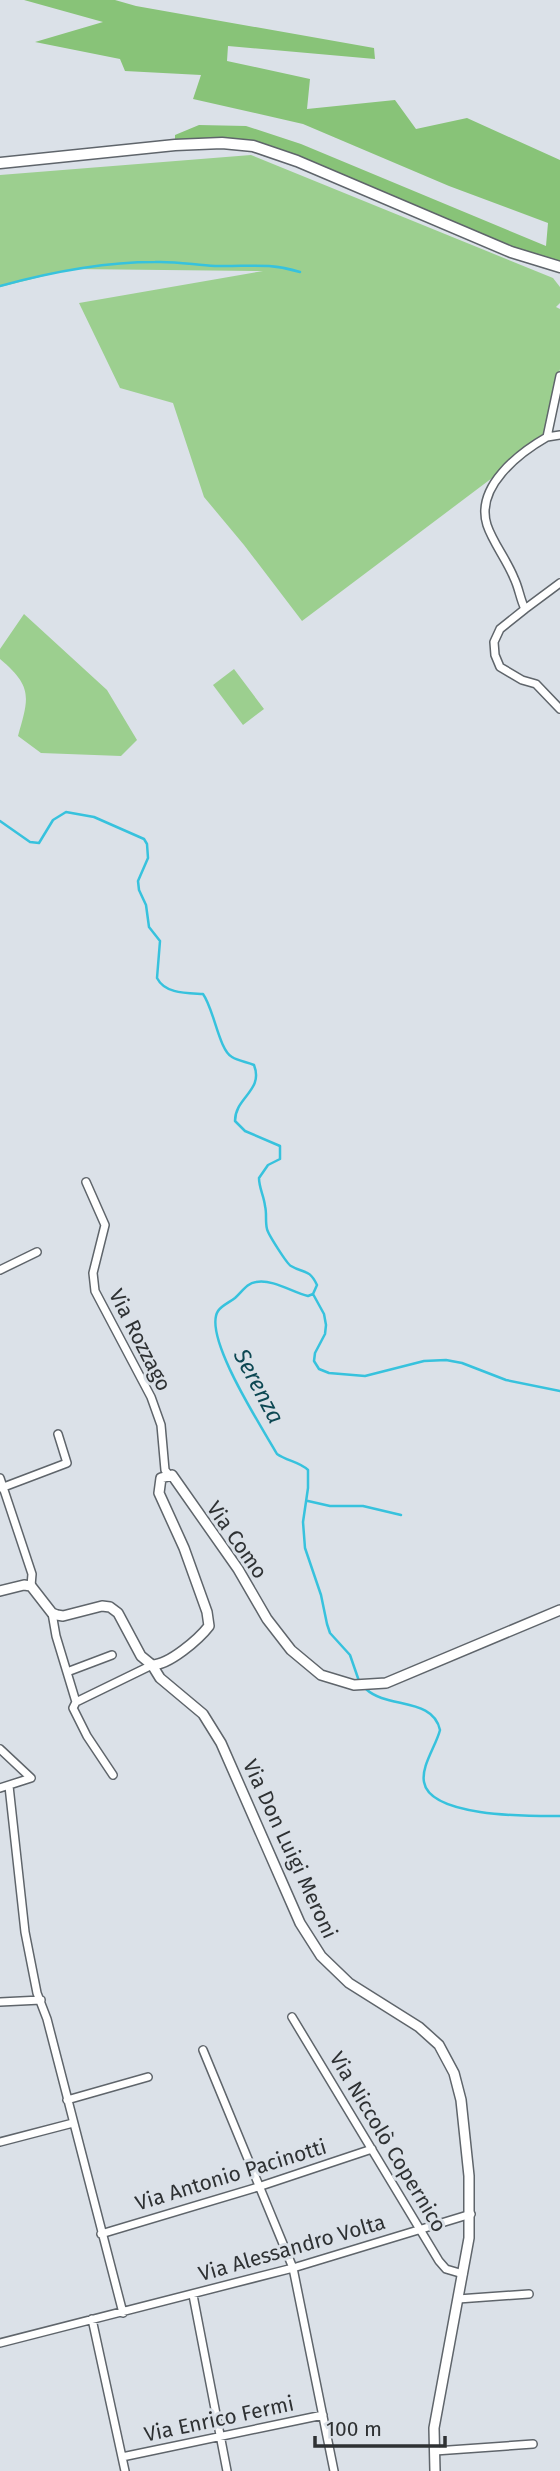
<svg xmlns="http://www.w3.org/2000/svg" width="560" height="2471" viewBox="0 0 560 2471" font-family="'Fira Sans',sans-serif">
  <style>
    .green { fill: #9ccf8f }
    .forest { fill: #88c378 }
    .lines { fill: none; stroke-linecap: round; stroke-linejoin: round }
    .stream { stroke: #37c2dd; stroke-width: 2.5 }
    .minor-casing { stroke: #5f656b; stroke-width: 10 }
    .tertiary-casing { stroke: #5f656b; stroke-width: 12 }
    .secondary-casing { stroke: #5f656b; stroke-width: 13 }
    .minor { stroke: #fff; stroke-width: 7 }
    .tertiary { stroke: #fff; stroke-width: 9 }
    .secondary { stroke: #fff; stroke-width: 10 }
    .labels { text-anchor: middle; dominant-baseline: central; stroke-width: 6; stroke-linejoin: round; paint-order: stroke }
    .street-label { font-size: 21px; fill: #2e3133; stroke: #dbe1e8 }
    .water-label { font-size: 23px; font-style: italic; fill: #0d4853; stroke: #dbe1e8 }
  </style>
  <rect width="100%" height="100%" fill="#dbe1e8"/>
  <!-- green -->
  <path class="green" d="M251,155l302,123 7,9v16l-4,4 4,2v60l-16,70 -242,182 -58,-76 -40,-48 -31,-94 -53,-15 -41,-85 184,-32 -191,-2 -72,18v-112z
    M24,614l83,76 30,50 -16,16 -80,-3 -23,-17c11,-39 15,-49 -18,-77v-10z
    M234,669l30,40 -21,16 -30,-40z"/>
  <!-- forest -->
  <path class="forest" d="M24,0h91l21,6 238,42 1,11 -147,-13 -1,15 83,18 -3,30 88,-9 21,29 51,-11 93,42v107l-307,-121 -78,-1v-10l24,-10 47,1 55,18 245,102 2,-23 -99,-37 -146,-62 -110,-25 8,-24 -76,-4 -5,-12 -85,-17 68,-20z"/>
  <g class="lines">
    <!-- stream -->
    <path class="stream" d="M0,286c51,-14 102,-24 155,-24 20,-1 40,3 60,4 33,1 52,-4 85,6
      M0,821l30,21 9,1 14,-23 13,-8 28,5 50,22 3,5 1,14 -10,23 1,9 7,15 3,22 11,14 -3,37c8,16 30,15 46,16 11,15 16,56 29,63 6,4 15,5 22,8 10,26 -19,32 -19,56l10,10 35,15v13l-12,6 -9,13c0,10 5,18 6,28 2,7 0,15 2,23 1,5 20,35 24,37 13,8 18,2 26,19l-4,9 -5,2c-16,-4 -35,-17 -52,-14 -9,1 -14,10 -21,16 -5,4 -14,8 -17,13 -16,25 45,118 59,143 10,7 23,8 31,16v18l-5,34 2,26 16,47 6,29 3,9 20,22 9,26
      M313,1294l11,20 2,11 -1,9 -10,19 -1,8 5,8 10,4 36,3 59,-15 22,-1 16,3 44,17 54,11
      M308,1501l22,5h33l38,9
      M366,1689c21,20 67,8 74,41 -4,16 -19,36 -16,52 6,36 109,34 136,34"/>
    <!-- minor casing -->
    <g class="minor-casing">
      <path id="minor" d="M560,376l-13,61c-28,16 -72,50 -60,88 6,18 20,35 27,53 5,10 6,21 11,31l-25,20 -6,13 1,13 5,12 22,13 14,4 24,25
        M547,437l13,-2
        M525,609l35,-26
        M86,1182l19,43 -12,48 2,18 56,106 10,28 4,45 4,5
        M0,1270l37,-18
        M0,1478l32,96 -1,12
        M1,1488l66,-25 -9,-29
        M52,1613l4,23 20,66 -3,6 14,28 26,39
        M67,1672l45,-17
        M76,1702l76,-37
        M0,1749l31,29 -31,10
        M9,1786l16,146 12,61 10,26 76,294
        M0,2002l41,-2
        M292,2017l147,244 7,8 17,5
        M203,2050l90,218 41,203
        M67,2100l81,-23
        M0,2142l73,-19
        M101,2234l157,-47 114,-38
        M193,2295l34,176
        M458,2299l71,-5
        M92,2319l33,152
        M0,2343l293,-75 178,-54
        M435,2451l98,-7
        M122,2457l201,-42"/>
    </g>
    <!-- tertiary casing -->
    <g class="tertiary-casing">
      <path id="tertiary" d="M0,1591l24,-6 7,1 21,27 5,2 6,1 39,-10 8,1 8,6 23,43 11,9 8,13 43,36 18,29 79,180 21,33 28,27 70,44 20,18 15,28 7,27 8,76v62l-35,190 1,43
        M152,1665c17,0 47,-26 57,-39l-2,-14 -23,-64 -25,-55 2,-15 11,-3 66,94 29,50 24,31 30,25 33,10 32,-2 174,-73"/>
    </g>
    <!-- secondary casing -->
    <g class="secondary-casing">
      <path id="secondary" d="M0,163l175,-18 47,-2 31,3 44,15 214,91 49,15"/>
    </g>
    <!-- minor -->
    <use href="#minor" class="minor"/>
    <!-- tertiary -->
    <use href="#tertiary" class="tertiary"/>
    <!-- secondary -->
    <use href="#secondary" class="secondary"/>
  </g>
  <g class="labels">
    <!-- street labels -->
    <g class="street-label">
      <text transform="translate(140 1340) rotate(63)">Via Rozzago</text>
      <text transform="translate(237 1540) rotate(55)">Via Como</text>
      <text transform="translate(290 1849) rotate(65)">Via Don Luigi Meroni</text>
      <text transform="translate(388 2142) rotate(59)">Via Niccolò Copernico</text>
      <text transform="translate(231 2175) rotate(-17)">Via Antonio Pacinotti</text>
      <text transform="translate(292 2248) rotate(-16)">Via Alessandro Volta</text>
      <text transform="translate(219 2419) rotate(-12)">Via Enrico Fermi</text>
    </g>
    <!-- water labels -->
    <g class="water-label">
      <text transform="translate(259 1386) rotate(62)">Serenza</text>
    </g>
  </g>
  <!-- scale -->
  <path d="M315 2436v10h130v-10" fill="none" stroke="#2e3133" stroke-width="3.5"/>
  <text x="326" y="2436" font-size="21" fill="#2e3133" stroke="#dbe1e8" stroke-width="5" paint-order="stroke">100 m</text>
</svg>
